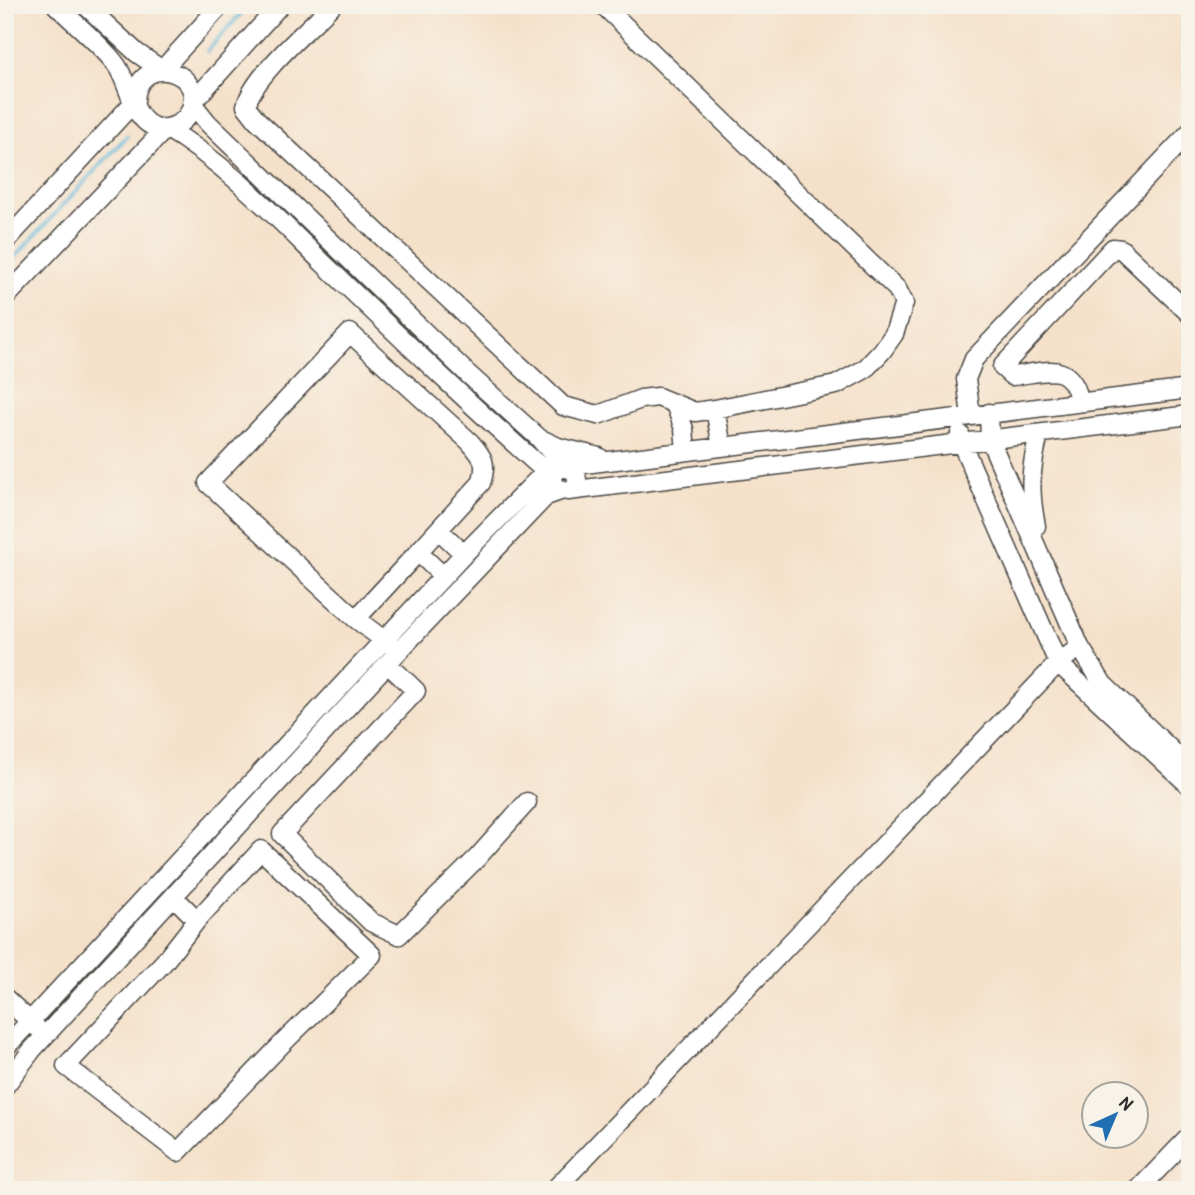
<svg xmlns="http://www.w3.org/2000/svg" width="1195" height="1195" viewBox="0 0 1195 1195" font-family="'Patrick Hand',sans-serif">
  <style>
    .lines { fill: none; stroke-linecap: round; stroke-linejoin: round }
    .stream { stroke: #5cb8da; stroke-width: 3.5 }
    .minor-casing { stroke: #494643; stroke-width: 21 }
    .minor { stroke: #fff; stroke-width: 18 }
  </style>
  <rect width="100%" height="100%" fill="#f7f3e8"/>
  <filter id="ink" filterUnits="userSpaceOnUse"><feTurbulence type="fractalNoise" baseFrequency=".0143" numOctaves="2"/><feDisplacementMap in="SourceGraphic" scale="14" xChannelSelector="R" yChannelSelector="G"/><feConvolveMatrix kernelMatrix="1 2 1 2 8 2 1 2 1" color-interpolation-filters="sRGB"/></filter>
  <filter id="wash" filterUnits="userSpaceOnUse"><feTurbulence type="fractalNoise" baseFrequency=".00686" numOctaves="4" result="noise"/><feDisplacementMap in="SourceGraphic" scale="28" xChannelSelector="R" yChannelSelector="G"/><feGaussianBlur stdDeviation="1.57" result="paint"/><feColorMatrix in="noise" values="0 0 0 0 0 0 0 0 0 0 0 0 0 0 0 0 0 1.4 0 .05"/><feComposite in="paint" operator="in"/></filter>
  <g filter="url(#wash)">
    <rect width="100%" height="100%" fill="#f5e1ca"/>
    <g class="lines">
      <!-- stream -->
      <path class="stream" d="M207,51l42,-46
        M5,268l122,-132"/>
    </g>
  </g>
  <g filter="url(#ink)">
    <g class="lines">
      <!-- minor casing -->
      <g class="minor-casing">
        <path id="minor" d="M85,5l52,48 25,17
          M332,5c-23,24 -79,71 -86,101l11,14 306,286 35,9 43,-16 17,-2 37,15 20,-3 121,-24 29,-16 17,-18 12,-17 10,-31 -7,-14 -294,-284
          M162,70l59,-65
          M192,103l88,-98
          M166,128c59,35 108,87 157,135 75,72 150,145 229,214l4,11 12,3c9,-3 11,-11 7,-20l-11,-4 -25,-29 -71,-64 -260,-251 -16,-20
          M5,242l130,-141c3,-53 76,-28 54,12 -4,8 -13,13 -22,15 -9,1 -18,-2 -24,-9 -11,-11 -16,-38 -26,-53 -12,-18 -44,-44 -61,-61
          M5,298l161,-170
          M1080,402c-10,-43 -33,-30 -68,-26l-10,-9 111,-119 8,1 69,65
          M675,404l9,25 2,22
          M715,409l7,38
          M989,413l1,27 90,207 23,37 87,84
          M971,415l-5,-36 8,-20 216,-227
          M960,434l1,8 97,221 132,123
          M543,440l15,7 41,10
          M568,491l622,-76
          M1036,526c-7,-35 -6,-57 3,-91
          M439,530l25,24
          M418,552l63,-69c7,-20 2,-26 -11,-41l-120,-109 -142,150 148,136 62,-67 25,24
          M356,619l37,28
          M388,664l28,27 -134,143 89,88 28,13 78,-77 50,-56
          M174,897l23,23 64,-70 111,105 -90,89 -104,108 -112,-86 98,-104 33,-42
          M5,998l31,29
          M5,1048l459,-494 72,-73 16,-4 8,-10 630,-78
          M5,1086l27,-36 366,-398 148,-156 14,-5
          M554,1190l504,-527 22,-16
          M1138,1190l52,-54"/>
      </g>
      <!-- minor -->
      <use href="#minor" class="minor"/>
    </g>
  </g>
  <!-- margin -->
  <rect width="1195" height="1195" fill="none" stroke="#f7f3e8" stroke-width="28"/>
  <!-- north arrow -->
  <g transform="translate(1115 1115) rotate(44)"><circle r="33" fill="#f7f3e8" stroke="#a5a39c" stroke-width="2"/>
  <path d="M0-5L12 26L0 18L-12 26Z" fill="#1f6fb2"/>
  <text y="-10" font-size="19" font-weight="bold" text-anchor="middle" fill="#2b2b2b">N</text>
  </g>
</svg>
